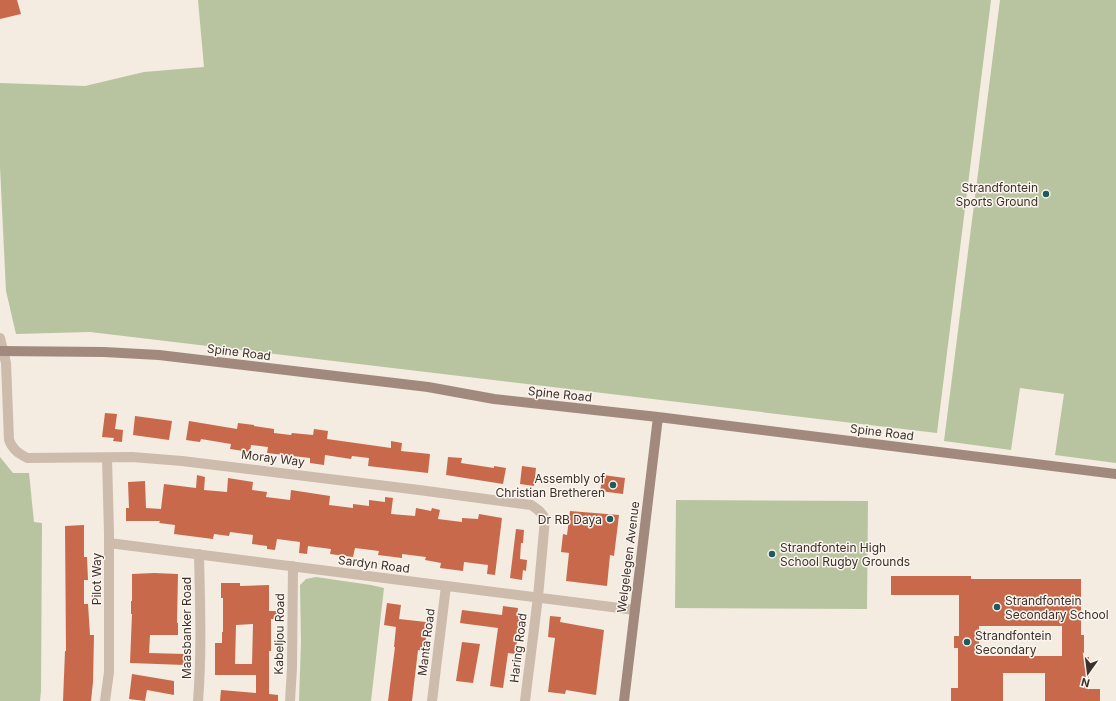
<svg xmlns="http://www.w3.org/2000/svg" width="1116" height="701" viewBox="0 0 1116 701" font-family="Inter,sans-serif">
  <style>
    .green { fill: #b8c4a0 }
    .building { fill: #c8694b; fill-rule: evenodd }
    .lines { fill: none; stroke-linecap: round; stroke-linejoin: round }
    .street { stroke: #cdbbac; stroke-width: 10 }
    .secondary { stroke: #a18a7d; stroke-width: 10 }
    .poi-dot { fill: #1f5a5e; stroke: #fbf5ee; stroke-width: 1.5 }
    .labels { text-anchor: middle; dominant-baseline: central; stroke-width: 3; stroke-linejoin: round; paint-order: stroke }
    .poi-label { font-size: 12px; fill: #3b302b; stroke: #fbf5ee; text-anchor: end }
    .street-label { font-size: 12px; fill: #3b302b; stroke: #fbf5ee }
  </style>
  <rect width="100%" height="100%" fill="#f4ebe1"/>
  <!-- green -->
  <path class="green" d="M198,0h793l-54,433 -847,-101 -74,2 -10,-43 -6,-124v-84l85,3 59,-14 60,-5z
    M1000,0h116v463l-61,-8 9,-61 -44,-6 -9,62 -67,-9z
    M0,457l13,16h16l5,49 8,1 -1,168 -1,10h-40z
    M676,500l192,1 -1,108 -192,-1z
    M316,577l55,8 13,3 -13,113h-72l2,-59 -1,-57 6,-6z"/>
  <!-- building -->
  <path class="building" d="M0,0h17l4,14 -21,5z
    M105,413l12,1 -2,15 8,1 -1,12 -9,-1 1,-3 -12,-1z
    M135,416l37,5 -3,19 -36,-5z
    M189,421l48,8 1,-6 16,2v1l20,3v4l17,2 1,-2 21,2 1,-6 14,2 -1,8 64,9v-7l11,2 -1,8 29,3 -2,19 -60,-7 1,-8 -17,-2 -1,3 -26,-4 -1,10 -14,-2v-5l-43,-5 1,-6 -17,-2 -1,7 -20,-3 1,-5 -30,-5 -1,3 -14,-2z
    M448,457l14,1 -1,5 33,5v-2l12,2 -3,16 -57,-9z
    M522,466l14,2 -2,18 -14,-2z
    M197,475l8,2 -1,13 23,2 1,-14 25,4 -1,8 15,2 -1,5 24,3 1,-10 39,6 -1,9 24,3v-4l16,2v-6l16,2v-5l8,1 -2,16 24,2 1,-8 15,3 1,-3 8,2 -2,9 24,3v-4l16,1 1,-5 23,4 -7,57 -8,-1 1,-9 -24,-3 -1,9 -23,-3 1,-5 -16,-3 1,-3 -24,-3v4l-24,-3 1,-4 -24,-3 -2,9 -23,-3 1,-5 -23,-3 -1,8 -8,-1 1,-11 -23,-3 -2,11 -8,-1v-3l-15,-2 1,-9 -23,-3 -1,4 -15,-2 -1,5 -39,-5 1,-9 -16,-2 1,-2h-34v-13h3l-1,-26 17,-1 1,27 15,1 3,-25 32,4z
    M603,475l22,3 -2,16 -23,-3z
    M570,511l49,4 -5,41 -4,-1 -3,31 -41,-5 3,-28 -8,-1 2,-18 4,1z
    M84,525v32h3l1,23h-4v24h4l2,31h4l-1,47 -2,19h-28l2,-50h1l-1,-125z
    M516,529l8,1 -1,13h-2l-1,16 7,1 -1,11 -3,-1 -1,10 -12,-2z
    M154,573l24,1 -1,49h1v12h-28l-1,18 36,1v11l-55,-2 2,-49h-1v-13h1v-27z
    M891,576h80v3h110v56h3v22h5v32h11v12h-55v-28h-42v28h-52v-13h7v-40h-4v-12h5v-41h-68zM979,626h83v30h-83z
    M221,583h19v3l29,-1v26h11v8h-9v32h-2v43l9,1v6h-58l1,-11 35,3v-18h-41v-32h7v-11h1v-34h-2zM253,624l-1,40h-17l1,-39z
    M387,603l14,2 -2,14 27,3 -1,7 2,1 -3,21 -6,-1 -6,51h-24l7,-54h-1l2,-20 -12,-2z
    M503,606l15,2 -1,7 4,1 -6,38 -7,-1 -5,35 -13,-2 8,-58 -38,-5 2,-13 40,5z
    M550,616l11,1 -1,5 44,8 -8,65 -30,-5 -1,4 -17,-2 7,-54 -7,-1z
    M462,642l18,2 -7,39 -17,-2z
    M132,674l42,7v14l-27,-5 -2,11 -16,-2z"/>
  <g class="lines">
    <!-- street -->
    <path class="street" d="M0,338l6,25 3,77c4,10 9,13 18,18l105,-1 50,4 237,29 112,15c6,4 11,7 14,14l-7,78 -13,104
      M109,543l526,67
      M105,701l4,-29v-139l-2,-75
      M198,701c4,-49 2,-98 1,-147
      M290,701l2,-33 1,-102
      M432,701l14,-115"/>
    <!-- secondary -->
    <path class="secondary" d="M0,351l104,1 55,3 269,32 66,12 164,18 458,57
      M624,701l34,-284"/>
  </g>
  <!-- markers -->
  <g class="poi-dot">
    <circle cx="1046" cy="194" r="4"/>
    <circle cx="613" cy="485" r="4"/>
    <circle cx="610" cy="519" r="4"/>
    <circle cx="772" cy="554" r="4"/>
    <circle cx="997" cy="607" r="4"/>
    <circle cx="967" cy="642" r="4"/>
  </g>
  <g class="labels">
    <!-- poi labels -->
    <g class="poi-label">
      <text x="1038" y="187">Strandfontein<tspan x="1038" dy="14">Sports Ground</tspan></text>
      <text x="605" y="478">Assembly of<tspan x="605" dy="14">Christian Bretheren</tspan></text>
      <text x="602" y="519">Dr RB Daya</text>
      <text x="780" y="547" text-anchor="start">Strandfontein High<tspan x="780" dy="14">School Rugby Grounds</tspan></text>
      <text x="1005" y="600" text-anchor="start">Strandfontein<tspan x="1005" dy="14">Secondary School</tspan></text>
      <text x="975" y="635" text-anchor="start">Strandfontein<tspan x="975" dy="14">Secondary</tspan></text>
    </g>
    <!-- street labels -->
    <g class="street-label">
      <text transform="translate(239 352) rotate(7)">Spine Road</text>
      <text transform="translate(560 394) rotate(6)">Spine Road</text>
      <text transform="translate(882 432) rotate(7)">Spine Road</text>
      <text transform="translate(273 458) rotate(7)">Moray Way</text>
      <text transform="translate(628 557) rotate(-83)">Welgelegen Avenue</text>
      <text transform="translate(374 564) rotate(7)">Sardyn Road</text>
      <text transform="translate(96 579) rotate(-90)">Pilot Way</text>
      <text transform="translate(186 628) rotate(-90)">Maasbanker Road</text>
      <text transform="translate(279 634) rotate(-89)">Kabeljou Road</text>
      <text transform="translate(426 642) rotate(-83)">Manta Road</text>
      <text transform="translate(518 648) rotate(-83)">Haring Road</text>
    </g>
  </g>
  <!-- north arrow -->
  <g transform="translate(1088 673) rotate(194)" stroke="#fbf5ee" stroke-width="3" paint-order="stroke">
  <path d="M0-3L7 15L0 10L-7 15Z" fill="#3b302b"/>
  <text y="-6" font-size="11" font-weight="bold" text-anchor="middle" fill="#3b302b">N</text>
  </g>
</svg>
